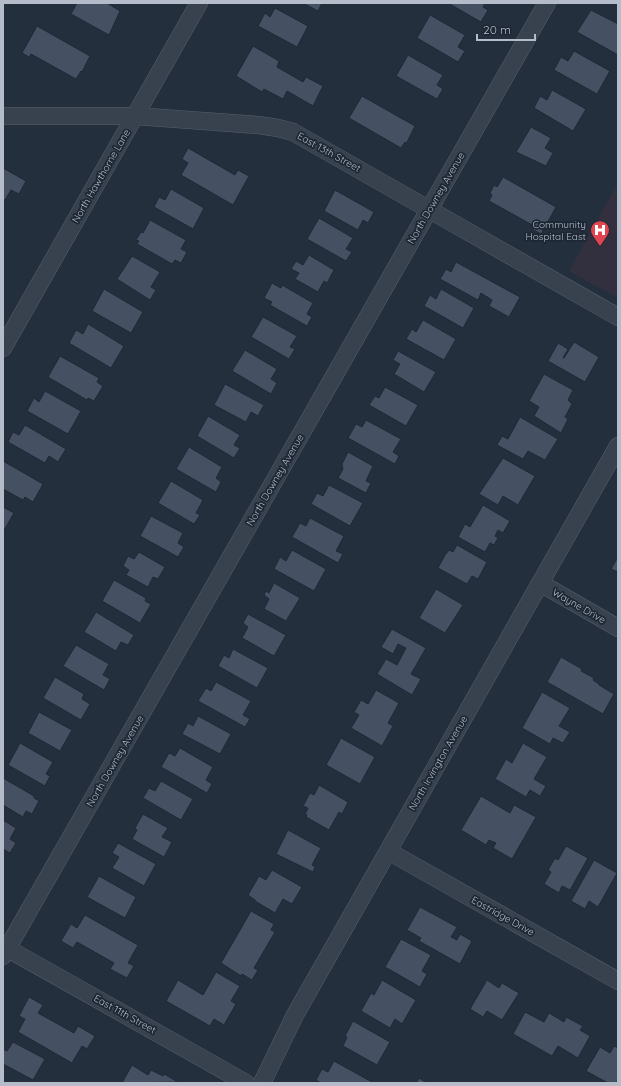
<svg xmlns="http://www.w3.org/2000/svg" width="621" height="1086" viewBox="0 0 621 1086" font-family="Quicksand,sans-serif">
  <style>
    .medical { fill: #32303f }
    .building { fill: #455162; stroke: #1f2835 }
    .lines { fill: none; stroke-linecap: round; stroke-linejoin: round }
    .minor-casing { stroke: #565f6c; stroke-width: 18 }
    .minor { stroke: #38414e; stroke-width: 17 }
    .labels { text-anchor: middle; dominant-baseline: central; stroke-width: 3.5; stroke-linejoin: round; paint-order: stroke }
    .street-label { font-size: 10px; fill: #b4bcc9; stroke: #1d2633 }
    .poi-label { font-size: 10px; fill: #b4bcc9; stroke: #1d2633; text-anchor: end }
  </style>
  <rect width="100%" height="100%" fill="#242f3e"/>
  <!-- medical -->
  <path class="medical" d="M618,183v115l-49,-27z"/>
  <!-- building -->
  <path class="building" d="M77,3h30l13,8 -11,24 -38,-21z
    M303,3h19l-4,8z
    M448,3h37l-2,4 5,3 -7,12z
    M275,8l33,18 -11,21 -39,-21 7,-13 5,4z
    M591,10l27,14v31l-41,-23z
    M430,15l35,20 -7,12 7,4 -7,11 -41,-24z
    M37,26l53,30 -8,16 -1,-1 -5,8 -45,-25 -2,3 -7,-4z
    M253,46l26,15 -2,6 26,15 3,-5 17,9 -10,20 -26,-15 -4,8 -19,-10 -2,3 -26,-16z
    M574,51l36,20 -13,23 -43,-24 7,-13 7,4z
    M408,55l35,20 -6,10 6,4 -6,10 -41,-23z
    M552,90l34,19 -13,22 -39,-23 6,-12 7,4z
    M362,96l53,30 -9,18 -1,-2 -4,6 -52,-30z
    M531,127l20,11 -6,10 8,5 -7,13 -30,-14z
    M188,148l47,27 3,-5 11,6 -16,29 -52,-30 7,-12 -6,-4z
    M3,168l23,13 -7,13 -8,-4 -6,10 -2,-1z
    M503,177l53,30 -15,27 -9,-5 2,-3 -45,-25 3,-6 -2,-2 4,-8 3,2z
    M171,189l33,19 -11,21 -39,-22 5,-10 6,3z
    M335,190l39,22 -6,11 -5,-3 -5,10 -34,-19z
    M319,218l34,20 -7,11 6,3 -6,9 -39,-22z
    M150,220l36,20 -5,9 6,3 -6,11 -6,-3 -3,4 -35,-20 2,-3 -3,-1 5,-8 2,1z
    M309,255l25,15 -7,13 -3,-2 -6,11 -23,-13 4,-6 -8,-4 5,-8 7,4z
    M132,256l28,16 -9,15 5,3 -6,10 -33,-21z
    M456,262l64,35 -11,20 -20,-11 3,-6 -11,-7 -3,7 -38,-21 6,-10 5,3z
    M272,283l9,5 1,-3 31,18 -6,11 5,3 -5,9 -37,-21 2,-3 -8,-4z
    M104,289l39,23 -12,21 -39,-22z
    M441,289l33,19 -11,20 -39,-22 6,-11 6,4z
    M263,317l34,19 -7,11 5,2 -6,10 -38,-22z
    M423,320l33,19 -12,21 -38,-21 6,-10 4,3z
    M88,324l36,22 -13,22 -42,-25 7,-13 7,4z
    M574,342l25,15 -14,25 -37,-21 10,-18 10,6 -5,9h1z
    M245,350l32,19 -6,10 6,4 -6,11 -39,-23z
    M398,351l38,21 -12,20 -30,-18 6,-10 -7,-4z
    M60,356l39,22 -2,4 6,4 -9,15 -6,-3 -1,2 -39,-23z
    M544,374l29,16 -5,10 4,4 -7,13 3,2 -7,14 -27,-17 5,-9 -10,-6z
    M225,384l39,21 -6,11 -7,-4 -5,10 -32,-17z
    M385,387l33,18 -12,21 -37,-21 6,-9 4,2z
    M45,391l36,20 -13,23 -41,-23 7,-13 5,4z
    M208,416l32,19 -6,10 6,3 -6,10 -37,-22z
    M520,417l38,22 -13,21 -17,-9 -5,8 -26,-14 5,-9 6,3z
    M366,420l35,19 -8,13 6,4 -4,8 -47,-26 8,-14 6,3z
    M25,425l41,24 -8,13 -9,-6 -4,7 -37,-21 5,-10 6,3z
    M189,447l33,20 -6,11 5,4 -5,10 -40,-23z
    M348,452l25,14 -7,15 5,2 -5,10 -28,-15 5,-9 -1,-5z
    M503,458l32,18 -17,29 -15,-9 -5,9 -19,-11z
    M3,461l40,23 -10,18 -8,-5 -2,3 -20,-11z
    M171,481l32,19 -7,13 4,2 -6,9 -36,-21z
    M329,485l34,18 -13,23 -39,-22 6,-11 6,3z
    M483,505l27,16 -7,12 -5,-3 -3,6 3,2 -4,7 -4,-2 -5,9 -27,-15 7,-13 5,3z
    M3,507l11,6 -11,19z
    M151,516l32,17 -5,10 6,4 -6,10 -38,-21z
    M310,518l34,18 -8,15 7,3 -5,9 -46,-26 8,-14 6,3z
    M457,545l30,17 -9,17 -6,-3 -5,8 -29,-16 7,-13 4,-5 4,2z
    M292,550l34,19 -12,22 -40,-22 6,-12 6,4z
    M139,552l26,15 -7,12 -5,-2 -5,10 -22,-12 3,-5 -6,-4 5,-10 6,3z
    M618,557v15l-7,-3z
    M114,580l32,18 -1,3 6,3 -11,19 -38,-22z
    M274,583l26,15 -14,23 -22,-12 5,-10 -5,-4 2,-4 3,2z
    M436,589l27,16 -18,28 -26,-15z
    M96,612l38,23 -6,10 -7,-3 -5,9 -32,-19z
    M248,614l38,21 -12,21 -32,-18 6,-11 -5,-4z
    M392,629l34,19 -15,26 10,5 -9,16 -35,-21 9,-15 11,6 9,-17 -8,-4 -5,10 -12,-7z
    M76,645l33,19 -6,11 7,4 -6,11 -41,-24z
    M233,649l35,19 -11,20 -39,-22 6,-11 5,3z
    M561,657l21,12 -1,2 13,7 -1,2 6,4v1l15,9 -11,20 -56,-32z
    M55,677l29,17 -2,5 8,5 -9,16 -38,-22z
    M216,682l35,19 -8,14 7,4 -5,8 -47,-26 8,-13 5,3z
    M376,690l23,13 -11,20 5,3 -11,20 -31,-18 8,-13 -5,-3 7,-12 7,4z
    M542,692l28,16 -11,18 11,6 -7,11 -10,-5 -3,6 -28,-16z
    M39,712l33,18 -12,21 -32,-18z
    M198,716l33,18 -11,20 -38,-20 6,-11 5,3z
    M341,738l34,19 -15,27 -34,-19z
    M20,743l33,19 -7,12 4,2 -5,10 -37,-21z
    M523,743l24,14 -13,22 12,7 -6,10 -10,-6 -4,7 -31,-18 11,-20 6,4z
    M180,748l33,19 -7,13 6,4 -5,9 -46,-26 8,-14 6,3z
    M3,778l31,18v2l5,3 -7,13 -6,-3 -3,6 -20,-12z
    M161,781l32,18 -12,21 -38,-22 6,-10 6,3z
    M319,785l29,17 -6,12 -3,-2 -10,18 -23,-13 1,-2 -2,-1 3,-6 -5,-2 7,-13 4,2z
    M481,796l29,17 4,-8 22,12 -24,42 -19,-11 3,-5 -7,-3 -3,5 -25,-15z
    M143,814l25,14 -6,9 10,5 -8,15 -32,-18 5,-9 -2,-2z
    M3,820l13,8 -6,11 6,4 -6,10 -7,-4z
    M288,830l33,18 -9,17 3,2 -2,5 -37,-18z
    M118,843l38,21 -12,22 -32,-18 7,-11 -7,-4z
    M566,846l22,12 -18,32 -8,-4 -3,7 -15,-9 7,-12 -3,-2 7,-12 3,2z
    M594,860l23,13 -19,34 -9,-6 -4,8 -14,-8z
    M272,870l30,17 -10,17 -9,-5 -8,14 -20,-12v-1l-7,-5 11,-19 7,4z
    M99,876l37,21 -11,21 -38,-21z
    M420,907l37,20 -6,10 6,3 3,-6 12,7 -12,23 -41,-23 2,-3 -14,-8z
    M251,911l23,13 -3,6 4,2 -21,36 4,2 -6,10 -10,-6 -1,2 -20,-13z
    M85,915l53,30 -10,18 6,3 -7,12 -17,-9 4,-6 -37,-21 -4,6 -12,-7 10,-17 6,4z
    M401,939l30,16 -9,16 5,3 -7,13 -35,-20z
    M216,972l24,14 -9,15 5,3 -12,21 -10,-6 -4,7 -44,-25 12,-21 25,15z
    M382,980l34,20 -14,24 -7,-5 -5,9 -29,-17 10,-18 3,2z
    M487,980l12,8 3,-5 17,10 -17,27 -15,-9 -4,6 -13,-8z
    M29,997l14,8 -5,8 36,20 4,-7 17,10 -8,13 -5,-3 -10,17 -54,-31 7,-13 -6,-3z
    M525,1012l19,10 5,-9 15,9 2,-5 17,9 -3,4 10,6 -12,22 -20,-12 -6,10 -39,-22z
    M353,1021l37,21 -13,23 -34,-19 4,-9 -2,-1z
    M13,1042l32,17 -12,21 -30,-16v-15l4,2z
    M614,1046l4,2v32l-2,3h-8l-22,-12 14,-24 10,6z
    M334,1061l38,21 -1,1h-50l-5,-3 6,-11 6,3z
    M132,1065l16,10 3,-5 12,6 1,-2 14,8 -56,1z
    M419,1078l8,5h-11z"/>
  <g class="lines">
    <!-- minor casing -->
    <g class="minor-casing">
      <path id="minor" d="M3,116h132l123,9 20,3 15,4 325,185
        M3,348l196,-345
        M540,583l78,45
        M388,851l230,130
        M3,946l243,137
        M3,956l544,-953
        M262,1083l33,-68 323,-569"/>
    </g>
    <!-- minor -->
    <use href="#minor" class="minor"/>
  </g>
  <!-- icons -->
  <defs>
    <g id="hospital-pin" transform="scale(1)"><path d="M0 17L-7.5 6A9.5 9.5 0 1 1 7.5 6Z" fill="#e0444e" stroke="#1d2633"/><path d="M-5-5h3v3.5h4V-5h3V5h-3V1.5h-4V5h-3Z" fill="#fff"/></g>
  </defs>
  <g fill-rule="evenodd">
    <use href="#hospital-pin" x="600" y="230"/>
  </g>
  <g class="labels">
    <!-- street labels -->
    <g class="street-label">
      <text transform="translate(329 152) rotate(29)">East 13th Street</text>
      <text transform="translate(101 176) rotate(-60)">North Hawthorne Lane</text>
      <text transform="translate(436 198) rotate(-60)">North Downey Avenue</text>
      <text transform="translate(275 480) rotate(-60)">North Downey Avenue</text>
      <text transform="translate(579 606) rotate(30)">Wayne Drive</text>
      <text transform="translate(115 761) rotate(-60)">North Downey Avenue</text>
      <text transform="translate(438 763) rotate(-60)">North Irvington Avenue</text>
      <text transform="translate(503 916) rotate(29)">Eastridge Drive</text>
      <text transform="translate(125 1014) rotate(29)">East 11th Street</text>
    </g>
    <!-- poi labels -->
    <g class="poi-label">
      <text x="586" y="224">Community<tspan x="586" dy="12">Hospital East</tspan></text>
    </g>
  </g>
  <!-- border -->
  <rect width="621" height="1086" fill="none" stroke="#b4bcc9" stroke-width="8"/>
  <!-- scale -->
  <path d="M477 34v6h58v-6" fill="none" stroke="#b4bcc9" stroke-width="2"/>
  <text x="483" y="34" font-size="12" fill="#b4bcc9" stroke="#1d2633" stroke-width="3" paint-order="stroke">20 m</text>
</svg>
